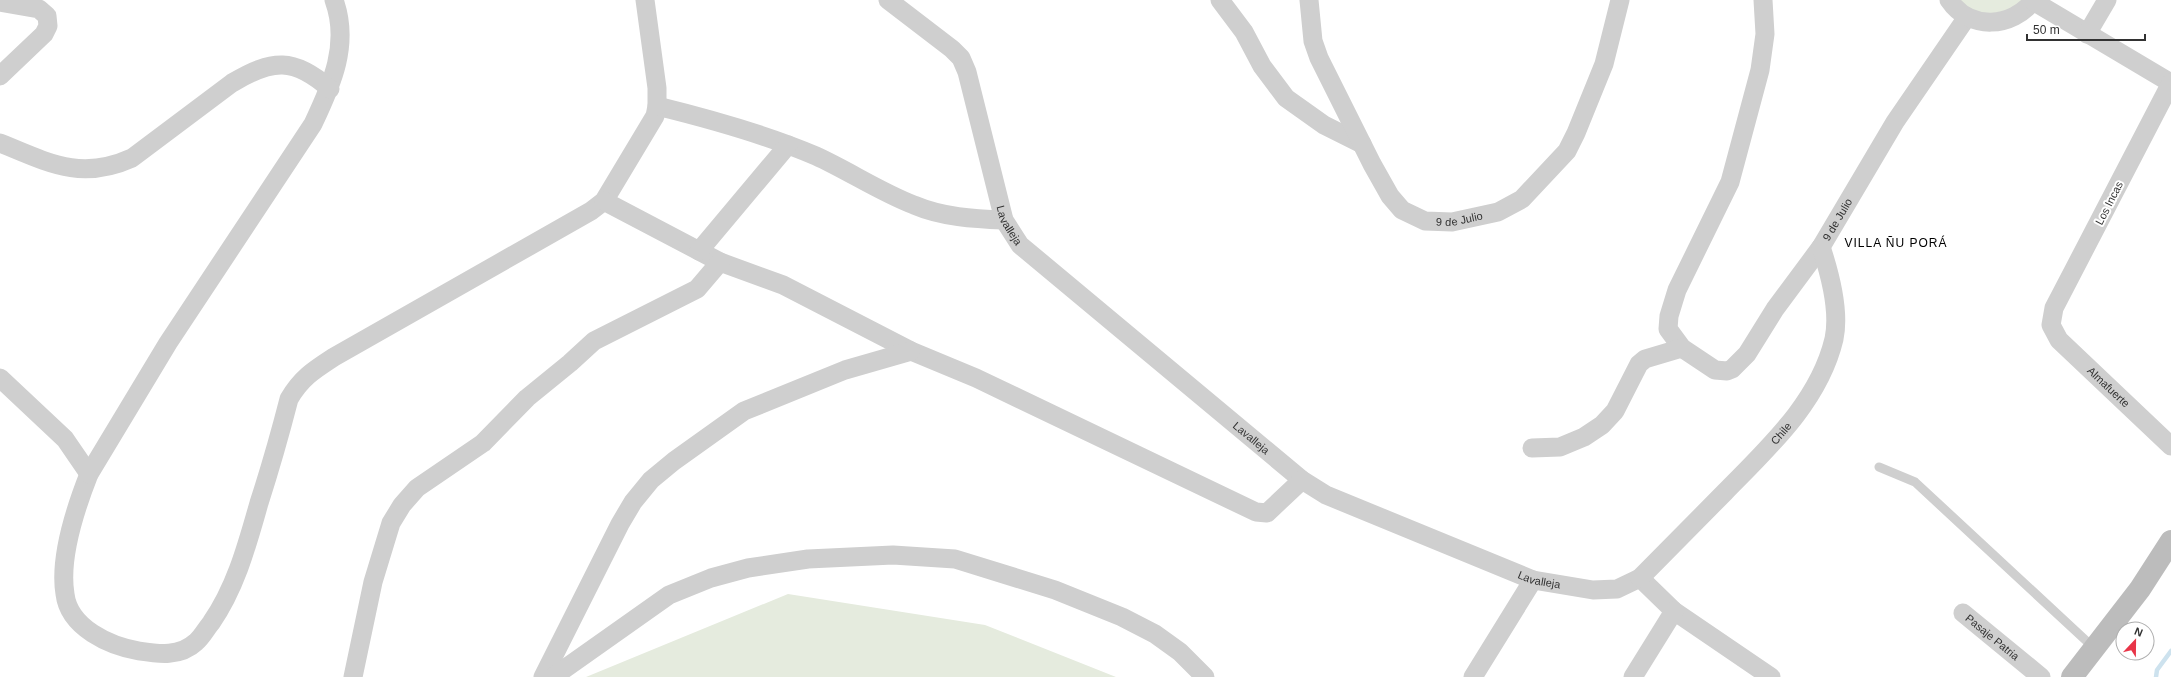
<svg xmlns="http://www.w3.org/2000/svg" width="2171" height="677" viewBox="0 0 2171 677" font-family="Helvetica,sans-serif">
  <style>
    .green { fill: #e5ebde }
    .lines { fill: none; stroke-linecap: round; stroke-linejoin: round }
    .stream { stroke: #cde2ee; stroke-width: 4.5 }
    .service { stroke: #cfcfcf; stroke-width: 9 }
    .minor { stroke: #cfcfcf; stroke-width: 19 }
    .secondary { stroke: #bcbcbc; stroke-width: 22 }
    .labels { text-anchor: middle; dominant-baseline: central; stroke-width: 4; stroke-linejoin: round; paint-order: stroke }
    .street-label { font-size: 11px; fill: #323232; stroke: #fff }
    .neighbourhood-label { font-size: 12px; letter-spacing: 1px; fill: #000; stroke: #fff }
  </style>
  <rect width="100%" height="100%" fill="#fff"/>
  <!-- green -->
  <path class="green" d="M1949,0h85l-36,23z
    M788,594l197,31 131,52h-530z"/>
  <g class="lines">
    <!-- stream -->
    <path class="stream" d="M2156,677l1,-7 14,-19"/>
    <!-- service -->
    <path class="service" d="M1879,467l36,15 179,166"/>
    <!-- minor -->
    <g class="minor">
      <path d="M334,0c16,44 -2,84 -21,124l-145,219 -79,131c-13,33 -30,84 -24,120 4,34 45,52 74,57 20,3 41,6 57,-9 6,-5 10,-13 15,-19 25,-36 36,-78 48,-120 11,-34 21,-69 30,-104 12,-21 25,-29 45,-42l257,-146 13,-10 51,-85 2,-10c53,13 108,28 159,50 33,15 64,36 98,49 28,12 60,14 90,15"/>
      <path d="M645,0l12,88v18"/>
      <path id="s1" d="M888,0l64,49 9,9 6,14 37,148 16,25 282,235 24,15 207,85 60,10 24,-1 23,-11 34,33 97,66"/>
      <path d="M1220,0l24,32 18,34 24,32 38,27 38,19"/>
      <path id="s2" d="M1309,0l4,41 6,17 53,106 18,32 12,14 23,11 27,1 46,-10 24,-13 45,-48 9,-18 28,-69 16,-64"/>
      <path id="s3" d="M1763,0l2,34 -5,36 -30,112 -53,108 -8,26 -1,13 14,19 33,22 12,1 5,-2 15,-15 28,-45 46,-62 74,-125 72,-105"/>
      <path d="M1949,0c21,31 63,28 85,0"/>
      <path d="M2033,1l138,82"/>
      <path d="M0,2l39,7 8,7 1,10 -4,8 -44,42"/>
      <path d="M2087,34l20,-34"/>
      <path id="s4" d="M2171,83l-117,225 -3,17 8,15 112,106"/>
      <path d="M0,143c49,20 81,38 132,15l100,-75c40,-24 62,-26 98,6"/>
      <path d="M604,201l116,61 63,23 128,66 65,27 280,134 11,1 35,-33"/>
      <path d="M699,251l89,-106"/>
      <path d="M0,378l65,61 24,35"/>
      <path d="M1532,448l28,-1 24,-10 18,-12 13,-14 24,-47 6,-5 37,-11"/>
      <path id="s5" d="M1640,578c28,-28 56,-57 85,-86 43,-44 94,-90 109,-153 6,-28 -4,-65 -13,-92"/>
      <path id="s6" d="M1963,613l78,64"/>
      <path d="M353,677l20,-95 18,-59 11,-18 15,-17 66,-45 44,-45 43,-35 24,-22 103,-52 23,-27"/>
      <path d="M543,677l77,-153 13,-22 18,-22 23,-19 70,-50 101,-41 66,-19"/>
      <path d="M553,677l116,-82 42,-17 37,-10 60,-9 85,-4 62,4 100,31 67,27 33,17 25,18 25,25"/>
      <path d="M1473,677l60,-97"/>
      <path d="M1633,677l41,-66"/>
    </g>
    <!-- secondary -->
    <path class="secondary" d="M2072,677l68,-88 31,-48"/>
  </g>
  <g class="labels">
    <!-- street labels -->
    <g class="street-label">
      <text transform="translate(2109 203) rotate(-63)">Los Incas</text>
      <text stroke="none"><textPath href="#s2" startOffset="293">9 de Julio</textPath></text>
      <text stroke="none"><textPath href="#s3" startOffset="611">9 de Julio</textPath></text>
      <text stroke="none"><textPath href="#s1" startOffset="268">Lavalleja</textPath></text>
      <text stroke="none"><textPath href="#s4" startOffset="356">Almafuerte</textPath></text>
      <text stroke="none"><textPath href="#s5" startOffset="202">Chile</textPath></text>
      <text stroke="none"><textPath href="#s1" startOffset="592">Lavalleja</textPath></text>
      <text stroke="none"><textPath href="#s1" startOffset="916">Lavalleja</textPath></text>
      <text stroke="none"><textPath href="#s6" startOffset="38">Pasaje Patria</textPath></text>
    </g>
    <!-- neighbourhood labels -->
    <g class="neighbourhood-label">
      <text x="1896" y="243">VILLA ÑU PORÁ</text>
    </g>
  </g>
  <!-- north arrow -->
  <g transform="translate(2135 641) rotate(22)"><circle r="19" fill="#ffffff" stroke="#adadad"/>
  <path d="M0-3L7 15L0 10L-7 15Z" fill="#e83548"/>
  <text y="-6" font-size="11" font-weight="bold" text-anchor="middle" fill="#323232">N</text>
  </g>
  <!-- scale -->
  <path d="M2027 34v6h118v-6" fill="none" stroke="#323232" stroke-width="2"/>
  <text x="2033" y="34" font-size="12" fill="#323232" stroke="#ffffff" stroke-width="3" paint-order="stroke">50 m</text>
</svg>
